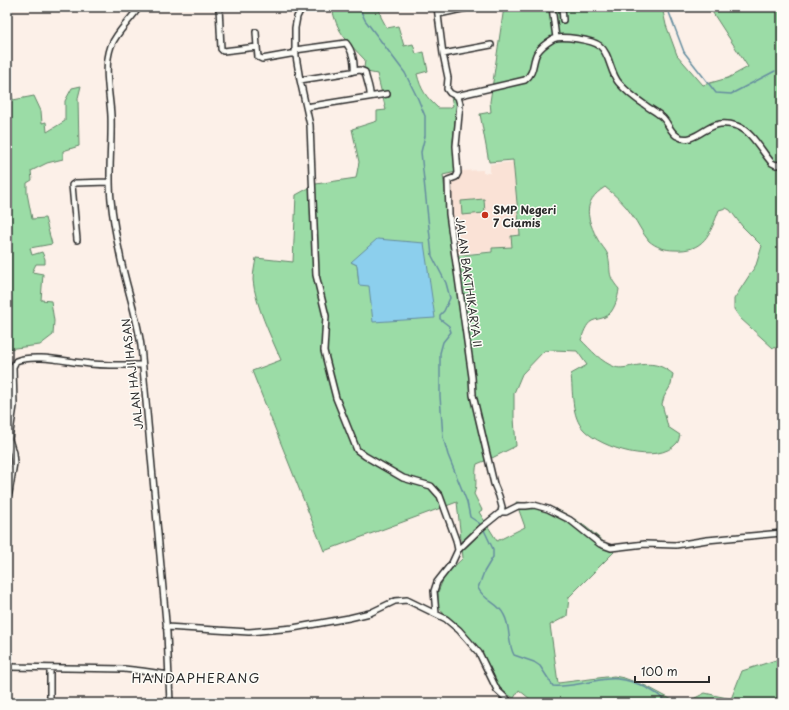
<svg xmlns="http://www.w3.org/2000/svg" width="789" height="710" viewBox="0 0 789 710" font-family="'Playpen Sans',sans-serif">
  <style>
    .built { fill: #fae2d6 }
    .green { fill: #9bdca6; stroke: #638468; fill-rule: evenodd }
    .water { fill: #8ccfed; stroke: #658d9f }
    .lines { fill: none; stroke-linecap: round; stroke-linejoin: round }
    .stream { stroke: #658d9f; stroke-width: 1.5 }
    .street-casing { stroke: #2b2b2b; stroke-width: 8 }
    .street { stroke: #fdfcf7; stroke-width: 5 }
    .poi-dot { fill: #c8321e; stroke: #fdfcf7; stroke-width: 1.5 }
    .labels { text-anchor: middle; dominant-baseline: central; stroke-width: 3; stroke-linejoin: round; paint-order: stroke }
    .poi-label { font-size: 11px; font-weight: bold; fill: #2b2b2b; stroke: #fdfcf7; text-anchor: start }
    .street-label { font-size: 11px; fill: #2b2b2b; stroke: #fdfcf7 }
    .quarter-label { font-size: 13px; letter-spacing: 1px; fill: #2b2b2b; stroke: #fdfcf7 }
  </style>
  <rect width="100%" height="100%" fill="#fcf0e8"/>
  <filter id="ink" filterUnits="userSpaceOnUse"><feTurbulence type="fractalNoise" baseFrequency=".025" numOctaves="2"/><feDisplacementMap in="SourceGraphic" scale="8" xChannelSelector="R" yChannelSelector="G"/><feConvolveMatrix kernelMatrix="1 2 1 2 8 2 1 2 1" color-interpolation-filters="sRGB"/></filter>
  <g filter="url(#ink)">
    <!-- built -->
    <path class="built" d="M513,162l6,72 -8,1 1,11 -21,2v3l-34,3 -8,-59 -1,-21 13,-3 22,-1v3h7v-9z"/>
    <!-- green -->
    <path class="green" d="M332,7h47l2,10 6,11 11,-2 6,20 9,-2 3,10 8,-2 4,19 -11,3c4,16 9,23 21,34h11l4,-2 -2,-9 6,4 -4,40 3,31 -13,3 10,81 39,-4v-4l20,-1 -1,-11 9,-1 -7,-75 -24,2 -9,-48 11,-2 -1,-10 14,-95h158l4,18 11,30 26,30 25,-7 20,-11 -39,-60h73v340l-9,1 -33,-30 -6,-9v-10l22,-34 6,-19 -20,-20 -12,-16 -4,-2 -7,2c-9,24 -15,42 -45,40 -9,0 -18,-3 -25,-9 -7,-8 -11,-18 -17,-26 -7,-11 -17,-20 -27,-28 -24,15 -18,32 -7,53 3,5 8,10 10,15 4,17 -2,19 11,34 -1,9 -5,24 -14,28 -4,2 -9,2 -13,4 -6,3 -9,13 -11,19 10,10 20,22 34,27 6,2 12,0 18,-1 17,-3 26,-3 40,8l-2,11 -7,12 -2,7 6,23 12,8c-1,2 -1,6 -3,8 -19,23 -76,5 -93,-13 -13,-13 -11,-39 -13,-56l16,-9 -10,-14 -23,-1 -10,1 -22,23 -8,19v25l2,28 -24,12 -15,6c-3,10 1,20 -3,30l8,16 -3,2 18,29 28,-14 -9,-25c11,1 23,1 34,5 24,8 46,27 64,45l-45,45 -2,19 -17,9 8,58 56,-7 10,2 22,8 30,16 7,1h-119l-1,-1 -28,1 -16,-13 -5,8 -11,-6 -7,-10 -6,-15 -14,-21 -19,-22 -15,-12 -4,-7v-13l7,-17 18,-17 -6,-56 -133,49 -72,-180 29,-11c-10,-23 -26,-56 -28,-80 0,-7 2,-15 3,-22l37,4 3,-67 20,-11 40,-6 3,-16 -7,-33 25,-8v-10l9,-1 -9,-36 -10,-2 -3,-4 1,-8c-17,-18 -29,-28 -33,-53zM424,243l-65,42 -2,-20 -6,-3z
      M81,86l-3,12 1,48 -16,5v8l-16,4 -16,8 1,9 -5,3v10l5,26 13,-1 7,26 -22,4 2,7 10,-3 3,7v5h-9l-4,8 11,2 -2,26 10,1 3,20 -1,14 -13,10 -33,4v-224h3l-3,-11v-22l4,-1 2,9 21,-4 7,15 1,12 4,-1 1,10 18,-11v-20l7,-13z
      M484,199l1,14 -23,2 -1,-14z
      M782,658v45h-97l20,-10 26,6 11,-28z"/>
    <!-- water -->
    <path class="water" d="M377,239l47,4 11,75 -62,4 -4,-36 -10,-1 -2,-20 -6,-3z"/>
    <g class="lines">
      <!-- stream -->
      <path class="stream" d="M359,7l6,13 40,53 13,26 7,17v20l-4,16 11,104 14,27 4,15 -6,13 -4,4v4l9,7 2,6 -8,10 -3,11v43l3,41 5,18 19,47 3,15 9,6 5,7 9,19v8l-9,15 -6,16c7,14 20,14 26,27 7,12 3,27 10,40l20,7 6,4 13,20c12,1 24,-2 37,-4 9,-2 19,-4 28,-3 18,2 38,12 50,24
        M667,7l17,45 32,41 15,1 44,-23"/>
      <!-- street casing -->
      <g class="street-casing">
        <path id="street" d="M139,7c-8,13 -22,24 -28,39 -8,22 -1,48 0,70 1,28 -3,56 0,84 2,20 6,41 10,60 6,29 16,56 20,86l26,287 3,70
          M219,7l2,42 2,2 34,-4 -1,-15
          M302,7l-5,10 -2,11v22l5,30 10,45 6,150 10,41 -2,35 12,47 21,52 8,6 38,22 28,8 9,10 16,44 2,10 -6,13 -15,19 -3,9 2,23
          M437,7l6,47 5,24 -1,11 3,4 8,4 2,7 -4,42 2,27 -2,4 -8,3 1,34 23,163 1,18 21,89 5,12 3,11 -1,5 -21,17 -22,21
          M552,7l4,31
          M562,7l1,13
          M439,14l32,-7
          M257,47l1,10 4,2 34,-6
          M295,50l51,-7c6,7 9,19 8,28l-3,1 -51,8
          M443,54l48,-9
          M354,71l6,-1 5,2c1,7 6,18 5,24
          M456,96l69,-16c10,-7 7,-18 12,-27 3,-5 11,-11 16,-14 8,-4 40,1 47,7 10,8 10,27 19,37 7,8 17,16 26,22 5,4 12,7 17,12 6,5 8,15 15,19 14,9 27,-8 39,-11 6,-2 15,-1 21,1 16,6 24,25 35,37l4,2 6,-1
          M306,107l81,-13
          M77,240l-5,-55 3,-2 34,-1
          M9,493l5,-30 -1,-10 -4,-14 5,-33 -1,-39 3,-6c18,-7 48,0 67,2 19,3 39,2 59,2
          M501,512h5l12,-6h8l8,-1 14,4 22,11 30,24 11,4 34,-4 31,1 31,-5 75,-7
          M166,627l83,5 44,-4 56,-10 21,-5 25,-12 12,-1 39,19 13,11 20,23 18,37 14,13
          M9,667l115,2 18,2 27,4
          M50,668v35"/>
      </g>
      <!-- street -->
      <use href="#street" class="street"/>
    </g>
  </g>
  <!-- markers -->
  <circle class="poi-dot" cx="485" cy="215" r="4"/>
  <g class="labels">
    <!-- poi labels -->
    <g class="poi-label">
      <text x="493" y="209">SMP Negeri<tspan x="493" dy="13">7 Ciamis</tspan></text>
    </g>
    <!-- street labels -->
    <g class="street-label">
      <text transform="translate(469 282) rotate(82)">JALAN BAKTHIKARYA II</text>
      <text transform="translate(132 374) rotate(-97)">JALAN HAJI HASAN</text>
    </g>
    <!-- quarter labels -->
    <g class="quarter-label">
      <text x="196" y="677">HANDAPHERANG</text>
    </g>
  </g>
  <!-- margin -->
  <rect width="789" height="710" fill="none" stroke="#fdfcf7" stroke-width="24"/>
  <rect x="12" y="12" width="765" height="686" fill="none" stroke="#2b2b2b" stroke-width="1.5" filter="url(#ink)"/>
  <!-- scale -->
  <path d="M635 676v6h74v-6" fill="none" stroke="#2b2b2b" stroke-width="2"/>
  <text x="641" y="676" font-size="12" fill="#2b2b2b" stroke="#fdfcf7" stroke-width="3" paint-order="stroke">100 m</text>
</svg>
